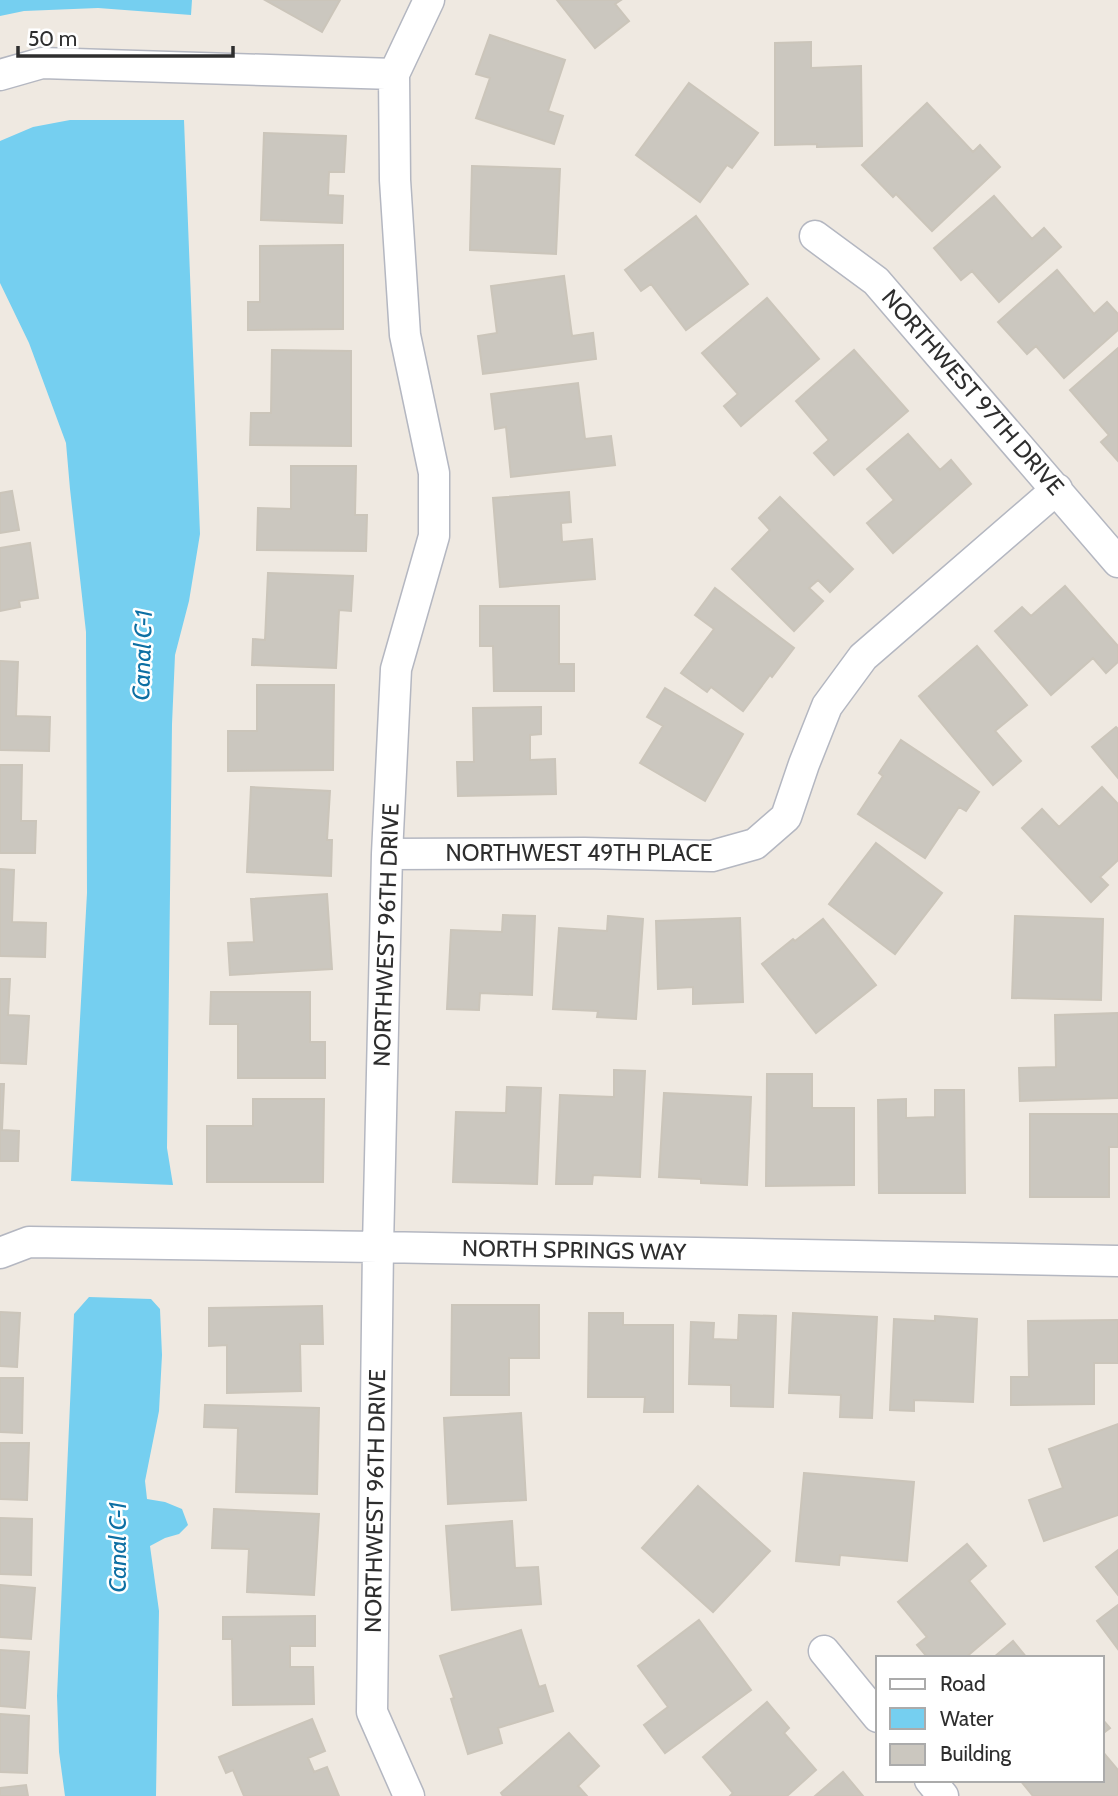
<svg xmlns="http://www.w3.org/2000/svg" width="1118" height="1796" viewBox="0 0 1118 1796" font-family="Cabin,sans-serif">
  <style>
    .water { fill: #75cff0 }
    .building { fill: #cbc7bf; stroke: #cbc5ba; stroke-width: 2 }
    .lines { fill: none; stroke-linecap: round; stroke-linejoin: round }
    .street-casing { stroke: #b4b7c1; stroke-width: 33 }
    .street { stroke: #fff; stroke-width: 30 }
    .labels { text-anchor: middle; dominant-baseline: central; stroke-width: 5; stroke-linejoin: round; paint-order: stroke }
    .street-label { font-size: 23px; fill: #2e2e2e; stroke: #fff }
    .water-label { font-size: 24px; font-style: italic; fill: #0d6fa3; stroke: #fff }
  </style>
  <rect width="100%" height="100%" fill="#efe9e1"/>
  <!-- water -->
  <path class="water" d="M0,0h192l-1,15 -93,-7 -74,3 -24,5z
    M70,120h114l16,414 -11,67 -14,54 -3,69 -5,424 6,37 -102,-4 16,-288 -1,-261 -16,-143 -4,-46 -37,-100 -29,-60v-142l33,-14z
    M89,1297l62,2 9,10 2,46 -3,56 -14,70 2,18 18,3 17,7 6,16 -9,9 -14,4 -15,8 9,65 -3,185h-91l-6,-44 -2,-56 17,-382z"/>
  <!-- building -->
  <path class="building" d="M265,0h75l-18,32z
    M557,0h64l-6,4 14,17 -34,27z
    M490,35l75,25 -17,51 15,5 -9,28 -78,-26 14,-40 -14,-4z
    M811,42v26l50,-2 1,80 -45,1v-3l-42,1v-102z
    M689,83l69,50 -26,35 -5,-3 -27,37 -64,-47z
    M927,103l46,49 7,-7 20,22 -68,64 -36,-37 -3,3 -31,-32z
    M264,133l82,3 -2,36h-15l-1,23 15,1 -1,27 -81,-3z
    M472,166l88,3 -4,85 -86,-4z
    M994,196l38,43 12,-11 17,19 -62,55 -27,-31 -11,9 -27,-32z
    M696,216l52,68 -62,46 -35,-46 -10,7 -16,-21z
    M343,245v84l-95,1v-28h12v-56z
    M1057,270l37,44 13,-12 11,12v16l-54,48 -28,-32 -9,8 -29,-32z
    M564,276l8,60 21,-3 3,26 -113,15 -5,-38 19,-3 -6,-47z
    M767,298l52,61 -78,67 -17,-20 14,-12 -36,-41z
    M1118,348v113l-17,-19 8,-7 -39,-45z
    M272,350l79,1v95l-101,-1 1,-32h20z
    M854,350l54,61 -74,64 -20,-22 15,-13 -33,-39z
    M578,383l7,56 26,-3 4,29 -104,12 -5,-50 -11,2 -4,-35z
    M908,434l32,36 11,-10 20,24 -78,69 -26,-30 27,-23 -27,-31z
    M291,466h65l-1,49h12l-1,36 -109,-1 1,-42 33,1z
    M12,491l7,39 -19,3v-40z
    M569,492l2,30 -10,1 1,19 30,-3 3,40 -95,8 -7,-89z
    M780,497l73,72 -23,23 -12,-12 -9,8 14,13 -29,30 -62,-62 38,-39 -11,-12z
    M30,543l8,55 -19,3 1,6 -20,4v-63z
    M268,573l85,3 -2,35 -12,-1 -3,58 -84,-3 1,-26 12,1z
    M1065,586l53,60v16l-12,11 -13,-15 -42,37 -56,-64 27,-24 9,9z
    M715,588l79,60 -22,29 -2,-2 -27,36 -32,-24 -4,5 -26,-19 33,-44 -19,-14z
    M480,606h79v58h15v27h-80l-1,-45h-13z
    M977,646l50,59 -32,26 26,30 -28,24 -74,-89z
    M0,661l18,1 -2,54 34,1 -1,34 -49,-1z
    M257,685h77l-1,85 -105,1v-40h29z
    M665,688l78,46 -38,67 -65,-38 23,-37 -16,-9z
    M541,707v27l-11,1v25l25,-1 1,35 -98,2 -1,-34h17l-1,-54z
    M1116,727l2,2v49l-26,-31z
    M901,740l78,52 -13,19 -7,-4 -34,51 -67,-44 25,-38 -4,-3z
    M0,765h22l-1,56h15l-1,32h-35z
    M251,787l79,4 -3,49h5l-1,36 -84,-4z
    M1102,787l16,17v56l-18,17 8,8 -17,17 -69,-74 20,-19 17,18z
    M876,843l66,50 -47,61 -66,-50z
    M0,869l14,1 -2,52 34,1 -1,34 -45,-1z
    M327,894l5,75 -102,6 -2,-32 26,-1 -3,-43z
    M503,915l32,1 -3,79 -52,-2 -1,17 -32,-1 4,-79 51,2z
    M608,916l35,3 -7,100 -39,-2 1,-6 -45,-2 6,-81 48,3z
    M1015,916l88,3 -2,81 -89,-2z
    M740,918l3,84 -50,2v-17l-35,2 -2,-68z
    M823,919l53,66 -60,48 -54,-69 31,-25 2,2z
    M0,979h10l-2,36 21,1 -3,48 -26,-1z
    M211,992h99v50h15v36h-87v-54h-28z
    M1118,1013v85l-98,3 -1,-33 37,-1 -1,-52z
    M614,1070l31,1 -5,106 -47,-2 -1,9h-36l4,-89 54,2z
    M767,1074h45v34h42v77l-88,1z
    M0,1084h4l-2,46 17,1 -1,30h-18z
    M507,1087l34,1 -4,96 -84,-2 3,-70 50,1z
    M935,1090h29l1,103h-86l-1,-93 28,-1v19l29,-1z
    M664,1093l87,4 -4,88 -46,-2v-4l-42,-2z
    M253,1099h71l-1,83h-116v-56h46z
    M1030,1114h88v33h-9v50h-79z
    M452,1305h87v53h-30v37h-58z
    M322,1306l1,38h-23l1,47 -74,2v-48l-18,1v-38z
    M0,1312l20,1 -3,54 -17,-1z
    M589,1313h34v12h50v87h-29l1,-15h-57z
    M793,1313l84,4 -5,101 -32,-1 1,-22 -52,-2z
    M739,1315l37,1 -3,91 -42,-1v-21l-42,-1 2,-62 23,1 -1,16 25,1z
    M935,1316l42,3 -4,83 -59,-2v11l-24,-1 4,-91 41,2z
    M1118,1320v43h-24v41l-83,1v-28h18l-1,-56z
    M0,1378h23l-1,55 -22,-1z
    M205,1405l114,3 -2,86 -81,-2 2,-64 -34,-1z
    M521,1413l5,87 -78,4 -4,-86z
    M1118,1424v91l-74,26 -15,-41 34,-12 -14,-39z
    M0,1443h29l-2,57 -27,-1z
    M804,1473l110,9 -7,79 -67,-6 -1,10 -43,-4z
    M698,1486l72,65 -57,61 -71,-64z
    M214,1509l105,5 -5,81 -67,-3 2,-43 -37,-1z
    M0,1518l32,1 -1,56 -31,-1z
    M512,1521l3,47 23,-1 3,37 -89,6 -6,-84z
    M967,1544l19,22 -17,15 36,43 -40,34h-37l-11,-13 10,-8 -29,-35z
    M1118,1550v45l-22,-28z
    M0,1585l35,3 -4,51 -31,-2z
    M1118,1605v44l-21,-28z
    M315,1616v30h-25v21h23l1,37 -81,1 -1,-66h-9v-22z
    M699,1620l52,70 -86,63 -21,-28 24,-18 -30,-41z
    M521,1630l18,57 6,-2 8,26 -55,17 4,15 -34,11 -17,-55 3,-1 -14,-42z
    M1013,1641l14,17h-34z
    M0,1650l29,2 -4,56 -25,-2z
    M767,1702l22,26 -5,5 32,37 -29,26h-57l3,-3 -30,-36z
    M0,1714l29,2 -2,57 -27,-1z
    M312,1719l13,32 -17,7 6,14 13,-5 12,29h-95l-11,-26 -7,3 -7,-16z
    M1102,1719l8,9 -8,6z
    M569,1733l30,33 -21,20 9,10h-84l-2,-3z
    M1102,1751l16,19v25l-2,1h-83l-13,-16h82z
    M843,1772l20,24h-48z
    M26,1785l2,11h-28v-8z"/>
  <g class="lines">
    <!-- street casing -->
    <g class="street-casing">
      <path id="street" d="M0,75l42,-12 352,11
        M815,236l61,45 242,281
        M387,854l197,-1 128,3 43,-12 31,-27 18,-53 23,-58 36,-49 194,-168
        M0,1253l29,-11 349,5 740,14
        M824,1651l54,66
        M930,1780l13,16
        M409,1796l-37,-84 6,-465 9,-393 9,-185 38,-133v-63l-29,-138 -10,-155 -1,-106 35,-74"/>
    </g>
    <!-- street -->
    <use href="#street" class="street"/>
  </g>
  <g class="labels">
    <!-- street labels -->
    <g class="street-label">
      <text transform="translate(973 392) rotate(49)">NORTHWEST 97TH DRIVE</text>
      <text x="579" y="853">NORTHWEST 49TH PLACE</text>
      <text transform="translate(386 935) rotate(-88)">NORTHWEST 96TH DRIVE</text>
      <text transform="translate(574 1250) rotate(1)">NORTH SPRINGS WAY</text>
      <text transform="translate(375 1501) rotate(-89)">NORTHWEST 96TH DRIVE</text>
    </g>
    <!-- water labels -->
    <g class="water-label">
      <text transform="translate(142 655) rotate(-88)">Canal C-1</text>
      <text transform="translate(117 1547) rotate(-90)">Canal C-1</text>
    </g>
  </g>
  <!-- legend -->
  <rect x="876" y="1656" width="228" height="126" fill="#ffffff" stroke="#ababab" stroke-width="2"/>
  <rect x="890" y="1679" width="35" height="10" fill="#ffffff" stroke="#ababab" stroke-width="2"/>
  <text x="940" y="1691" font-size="21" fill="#2e2e2e">Road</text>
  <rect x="890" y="1708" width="35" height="21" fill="#75cff0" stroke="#ababab" stroke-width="2"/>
  <text x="940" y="1726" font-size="21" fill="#2e2e2e">Water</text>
  <rect x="890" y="1744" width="35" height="21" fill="#cbc7bf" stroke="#ababab" stroke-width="2"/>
  <text x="940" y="1761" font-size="21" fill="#2e2e2e">Building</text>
  <!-- scale -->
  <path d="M18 46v10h215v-10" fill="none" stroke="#2e2e2e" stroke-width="3.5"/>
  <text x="28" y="46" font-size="21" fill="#2e2e2e" stroke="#ffffff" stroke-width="5" paint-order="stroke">50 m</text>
</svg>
